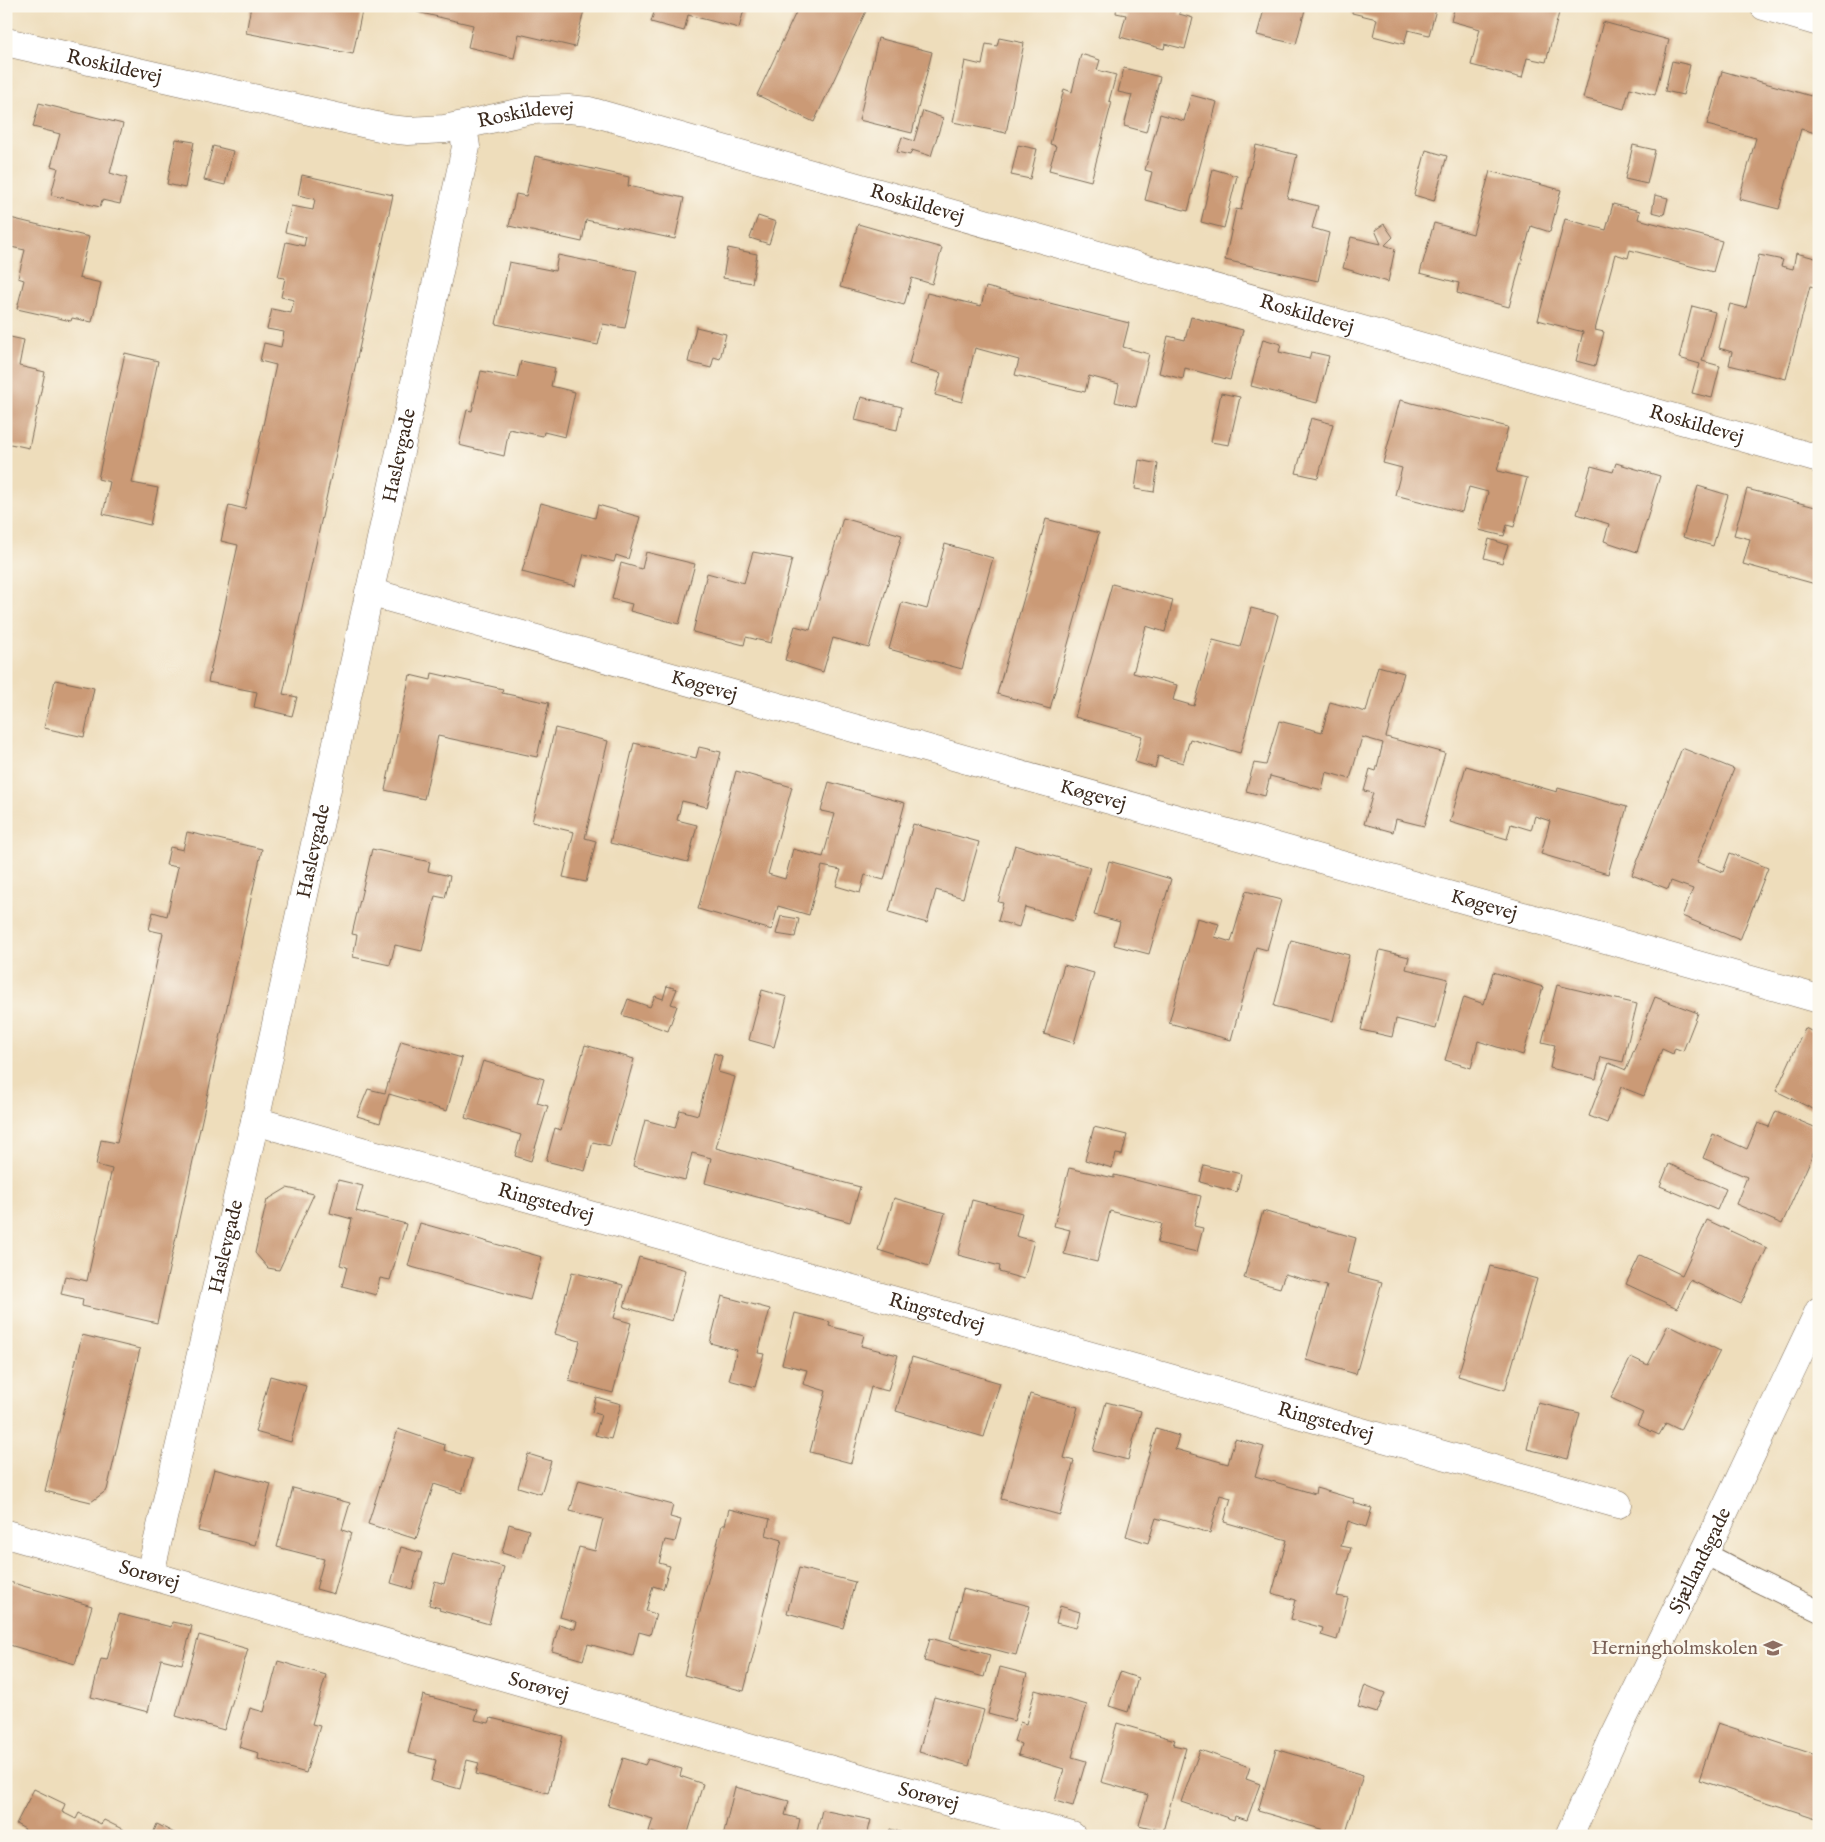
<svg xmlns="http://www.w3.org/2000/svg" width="1825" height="1842" viewBox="0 0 1825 1842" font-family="'IM FELL English',serif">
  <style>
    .building { fill: #cb9a76 }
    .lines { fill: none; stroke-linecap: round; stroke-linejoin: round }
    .lane-casing { stroke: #7a6955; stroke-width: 23 }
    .street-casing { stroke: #7a6955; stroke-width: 29 }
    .secondary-casing { stroke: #7a6955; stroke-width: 29 }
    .lane { stroke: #fff; stroke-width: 21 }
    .street { stroke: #fff; stroke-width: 28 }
    .secondary { stroke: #fff; stroke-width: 28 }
    .labels { text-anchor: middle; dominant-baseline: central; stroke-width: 5; stroke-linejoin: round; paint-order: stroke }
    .street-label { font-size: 20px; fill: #3b2a1e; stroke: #fbf7ec }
    .education-label { font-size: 20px; fill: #785e54; stroke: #fbf7ec; text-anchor: end }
  </style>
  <rect width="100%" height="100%" fill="#fbf7ec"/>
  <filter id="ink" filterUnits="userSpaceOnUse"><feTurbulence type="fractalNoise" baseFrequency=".02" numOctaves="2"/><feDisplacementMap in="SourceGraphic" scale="10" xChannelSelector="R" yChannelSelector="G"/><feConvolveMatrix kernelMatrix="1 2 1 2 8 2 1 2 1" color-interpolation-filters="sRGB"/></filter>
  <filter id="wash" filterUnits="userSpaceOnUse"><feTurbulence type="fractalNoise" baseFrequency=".0096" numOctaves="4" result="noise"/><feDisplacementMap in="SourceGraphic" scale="20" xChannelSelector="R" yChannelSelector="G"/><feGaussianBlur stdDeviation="1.12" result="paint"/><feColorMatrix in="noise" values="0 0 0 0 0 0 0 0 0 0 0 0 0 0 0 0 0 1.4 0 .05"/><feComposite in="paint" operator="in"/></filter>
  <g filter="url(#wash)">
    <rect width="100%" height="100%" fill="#edb"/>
    <g id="blocks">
      <!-- building -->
      <path class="building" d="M251,6h112l-10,48 -107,-21z
        M418,6h167l-10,41 -56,-13 -5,24 -46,-11 5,-22 -56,-13z
        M656,6h89l-6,22 -51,-13 -4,16 -33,-9z
        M799,6h62l6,3 -53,113 -57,-27z
        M1117,6h64l-2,8 14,4 -8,31 -20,-5 -1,5 -44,-12 6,-22 -10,-2z
        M1265,6h41l-10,38 -39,-9z
        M1353,6h84l-8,29 -21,-5 -4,14 -31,-8 4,-17 -25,-6z
        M1455,6h95l10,3 -14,53 -19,-4 -5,20 -51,-13 9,-36 -29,-8z
        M1603,22l66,18 -14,55 -25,-7 -6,21 -41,-11z
        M878,38l54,14 -20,81 -53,-13z
        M999,38l25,5 -18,90 -53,-11 12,-61 17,4 4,-21 11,2z
        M1081,54l19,6 -3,10 19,5 -7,26 3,1 -21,79 -42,-11 7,-24 -6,-2 14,-55 8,3z
        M1672,61l18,4 -7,30 -18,-4z
        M1124,68l36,9 -14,55 -22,-6 8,-31 -14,-3z
        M1722,71l89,25 4,-13 4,1v50l-18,-5 -22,80 -40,-10 17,-61 -49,-13z
        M1191,95l26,7 -29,109 -43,-11 7,-28 -7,-2 15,-56 24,7z
        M39,103l84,21 -13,49 17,5 -7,26 -18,-4 -2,7 -49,-12 7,-27 -7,-2 9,-32 -27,-7z
        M923,111l20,7 -12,38 -19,-6 -2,5 -13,-3 5,-15 12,4z
        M176,139l18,3 -9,46 -18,-4z
        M1018,145l19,4 -7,30 -19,-4z
        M1256,145l41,10 -10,43 31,8 -6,22 17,5 -11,48 -93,-21 11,-51 5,1z
        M1633,145l22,5 -8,34 -22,-5z
        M213,146l20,5 -8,34 -21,-5z
        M1426,150l21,6 -13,45 -20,-6z
        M535,156l94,21 -1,9 56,12 -9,41 -89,-19 -4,22 -73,-16 7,-32 10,2z
        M1213,169l24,7 -13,52 -23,-6z
        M1490,171l71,19 -11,42 -19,-6 -22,81 -52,-14 2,-10 -39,-10 14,-50 39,11z
        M302,175l91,20 -110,499 14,3 -5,19 -38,-9 3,-15 -49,-10 30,-137 -17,-4 8,-36 16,4 31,-144 -16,-4 4,-18 17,4 3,-15 -17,-3 5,-20 19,4 3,-13 -13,-3 4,-19 -7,-1 8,-35 18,4 2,-9 -21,-5 6,-26 22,4 2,-11 -17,-4z
        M1655,195l13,3 -4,17 -12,-3z
        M1613,204l27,7 -2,8 84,22 -9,31 -83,-22 -2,8 -13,-4 -20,76 9,2 -9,34 -19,-5 7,-29 -45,-12 27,-101 41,11z
        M758,216l18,6 -7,22 -19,-6z
        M6,217l83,20 -10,41 22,5 -9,39 -20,-4 -1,3 -54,-12 7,-29 -6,-2 7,-28 -19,-4z
        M858,224l84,24 -10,36 -20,-6 -8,27 -64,-18z
        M1384,224l9,13 -8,8 10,4 -7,33 -45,-14 8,-31 30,7 -6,-14z
        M728,248l29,6 -5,29 -29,-5z
        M1796,253l23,6v29l-9,-2 -24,93 -57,-14 3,-13 -13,-4 11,-44 16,4 13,-53 24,5 -2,6 12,3z
        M558,255l79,16 -12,57 -22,-4 -5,21 -102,-21 13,-62 46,9z
        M986,287l143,36 -6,24 26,7 -13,53 -21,-5 4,-18 -30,-8 -4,16 -70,-17 4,-15 -44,-12 -13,54 -27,-7 6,-22 -32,-9 18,-71 54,13z
        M1692,306l23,6 -13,49 18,5 -8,32 -20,-5 8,-29 -21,-6z
        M1191,317l52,13 -13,50 -45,-12 -2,11 -24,-6 9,-37 17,4z
        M696,327l30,7 -6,25 -6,-2 -3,11 -23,-6z
        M6,336l18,4 -5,26 26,6 -16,76 -23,-5z
        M1263,339l18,5 -2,8 30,7 2,-7 18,4 -12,47 -66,-17z
        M125,353l33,8 -26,122 26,5 -8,37 -47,-11 7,-32 -12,-3z
        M521,361l34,7 -4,18 24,6 -10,45 -21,-5 -1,4 -34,-7 -5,27 -45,-11 8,-35 5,1 9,-40 36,7z
        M1221,393l19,4 -11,48 -18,-3z
        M861,397l41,10 -5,23 -42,-10z
        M1400,400l108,27 -11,44 30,7 -13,49 -7,-2 -3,11 -25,-6 9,-38 -19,-5 -7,25 -67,-17 7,-27 -19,-5z
        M1311,418l22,6 -15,54 -22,-5z
        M1139,460l19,4 -4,28 -19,-3z
        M1616,463l44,13 -23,76 -33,-11 5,-17 -32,-10 14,-48 22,6z
        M1698,486l30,9 -15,51 -30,-9z
        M1747,489l72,19v77l-76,-21 7,-25 -16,-4z
        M541,503l54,15 3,-13 42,12 -12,42 -12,-4 -2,7 -30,-8 -9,32 -53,-14z
        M843,518l59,17 -33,113 -36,-10 -10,34 -38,-12 10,-34 15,4z
        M1046,519l53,14 -49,176 -53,-15z
        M1489,539l19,6 -6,18 -18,-5z
        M945,544l48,14 -31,111 -73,-20 13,-47 25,7z
        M646,552l49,12 -16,60 -49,-13 2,-7 -20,-5 9,-36 21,6z
        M753,552l39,7 -21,84 -25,-6 -2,8 -51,-13 14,-59 37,10z
        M1112,584l61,16 -8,32 -19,-6 -13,47 44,12 -4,15 21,6 19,-66 27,7 11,-39 27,7 -38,138 -50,-14 -7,24 -25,-7 -3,12 -20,-6 7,-26 -67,-19z
        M1378,666l26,7 -18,64 59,16 -21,73 -28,-7 -3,13 -29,-8 9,-31 -9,-2 6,-22 6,2 7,-28 -21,-6 -12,42 -24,-7 -4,18 -52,-14 -5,20 -19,-5 8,-28 12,2 13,-44 43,11 8,-30 36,10z
        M432,673l71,16 -1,4 47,10 -12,54 -99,-21 -14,63 -39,-9 25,-115 21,5z
        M55,680l39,8 -10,49 -40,-9z
        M555,728l53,13 -23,97 11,3 -10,41 -23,-5 11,-45 -42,-10z
        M634,743l62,15 3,-11 22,5 -14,55 -25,-6 -5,19 20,5 -9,37 -78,-19z
        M1682,748l52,21 -37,93 26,10 7,-19 38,15 -28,72 -58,-24 11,-27 -22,-8 -3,8 -36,-14z
        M1466,766l91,26 1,-4 69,19 -19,67 -67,-20 9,-33 -15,-5 -4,14 -20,-6 -4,15 -57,-17z
        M736,771l56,16 -24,87 17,5 8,-30 30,8 12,-43 -14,-3 8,-29 76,21 -21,77 -19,-5 -5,18 -24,-7 5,-16 -19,-4 -13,49 -31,-9 -6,24 -74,-21z
        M913,824l66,18 -16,56 -27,-8 -9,33 -38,-11z
        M187,832l75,17 -105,474 -75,-17 1,-7 -22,-5 4,-18 22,5 25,-112 -16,-4 5,-25 16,3 46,-210 -14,-3 4,-18 14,4 11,-49 -12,-2 4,-18 13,3z
        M1015,845l75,22 -16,54 -49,-14 -6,20 -21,-6 5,-18 -5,-1z
        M372,849l58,13 -2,9 22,5 -5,22 -10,-2 -13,55 -27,-6 -5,20 -37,-8 4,-22 -5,-1z
        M1109,861l62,18 -22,75 -35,-9 6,-23 -26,-7z
        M1246,891l35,9 -14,50 -11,-3 -25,93 -62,-17 28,-105 22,6 -4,13 16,5z
        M781,916l18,3 -4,18 -19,-3z
        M1291,940l58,15 -16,66 -59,-15z
        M1380,950l29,7 -3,12 42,10 -12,50 -40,-10 -4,18 -31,-7z
        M1064,965l30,8 -20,70 -30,-9z
        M1493,972l50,15 -20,68 -45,-14 -7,27 -26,-8 19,-63 20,7z
        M1557,985l80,19 -14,58 -22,-5 -5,22 -46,-11 5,-23 -13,-3z
        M667,986l10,3 -6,15 6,2 -9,25 -46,-16 6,-16 22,8 5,-11 8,3z
        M762,990l25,7 -13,50 -25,-7z
        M1655,997l43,16 -15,38 -8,-3 -2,6 -11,-5 -18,47 -23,-9 -14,36 -18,-7 20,-53 17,7z
        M1805,1028l14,7v77l-43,-21z
        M401,1041l61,17 -15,53 -58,-17 -9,29 -23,-7 11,-27 17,4z
        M585,1045l49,14 -24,87 -17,-4 -8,29 -39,-10 9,-33 6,2z
        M714,1053l8,3 -4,16 17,5 -19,71 144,39 -10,35 -145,-39 6,-25 -19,-5 -7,27 -52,-14 12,-46 30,8 5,-18 18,5z
        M483,1061l61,18 -7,24 11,3 -17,55 -16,-5 6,-21 -56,-17z
        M1776,1111l43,18v12l-37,83 -46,-20 11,-27 -44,-19 10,-24 34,15 11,-26 11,4z
        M1094,1127l33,8 -5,20 -6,-1 -4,14 -27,-8z
        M1669,1164l57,25 -9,21 -57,-24z
        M1204,1165l37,9 -4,18 -37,-10z
        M1069,1168l45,10v-3l87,21 -7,30 9,2 -6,24 -40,-9 5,-19 -52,-13 -13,51 -33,-8 6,-24 -16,-4z
        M338,1180l25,6 -7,25 50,13 -16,56 -10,-2 -4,17 -34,-9 5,-19 -7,-2 12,-46 -22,-6z
        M287,1188l27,6 -35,76 -11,-2 -13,-15 12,-53z
        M894,1198l51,15 -16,53 -51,-16z
        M972,1200l50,13 -6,23 18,5 -10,38 -25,-7 1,-6 -42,-11z
        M1263,1211l93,27 -9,35 35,9 -26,92 -50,-14 21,-74 -42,-12 -5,14 -36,-10z
        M1707,1220l60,28 -26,56 -51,-24 -13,28 -51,-24 14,-29 42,20z
        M420,1223l122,34 -12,43 -122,-34z
        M639,1257l47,13 -14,51 -48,-14z
        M1490,1266l47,13 -32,111 -47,-14z
        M572,1272l51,13 -9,33 17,5 -18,70 -44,-12 11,-40 -25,-7z
        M722,1296l48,13 -12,44 6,1 -9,33 -26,-7 8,-30 -27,-7z
        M795,1313l35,9 -1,4 35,9 -3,11 37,9 -10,36 -17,-4 -20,76 -41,-11 16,-61 -23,-7 4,-14 -25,-6z
        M1668,1325l52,26 -40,79 -14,-7 -7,12 -22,-10 6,-12 -32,-15 20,-41 17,8z
        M82,1335l58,14 -33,141 -16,12 -46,-11z
        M912,1357l88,26 -16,54 -88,-26z
        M270,1376l36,10 -15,56 -36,-10z
        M1030,1394l48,13 -14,51 10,3 -14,54 -59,-16z
        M596,1397l25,7 -10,35 -16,-4 6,-20 -9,-3z
        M1106,1402l35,9 -13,49 -35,-9z
        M1538,1403l42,10 -12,46 -41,-10z
        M398,1429l47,16 -1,5 28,9 -10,34 -28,-9 -18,55 -48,-15z
        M1156,1429l23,7 -4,13 53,15 7,-25 29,8 -9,29 60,18 1,-6 38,11 -1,4 19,5 -6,19 -18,-6 -7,25 10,2 -14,48 11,2 -11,42 -16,-5 2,-7 -32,-9 5,-19 -24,-7 15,-53 -63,-18 7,-24 -11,-3 -10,38 -54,-15 -8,25 -22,-7z
        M528,1454l23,7 -10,33 -23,-7z
        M214,1469l57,15 -16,61 -57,-14z
        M579,1480l94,25 -3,12 11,3 -6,22 -10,-2 -6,23 11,3 -7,23 -10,-3 -7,25 10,3 -6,21 -11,-3 -6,24 -45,-12 -5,16 -31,-9 7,-27 16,5 2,-7 -17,-5 19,-70 16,4 8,-32 -33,-8z
        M293,1488l57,15 -8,27 9,3 -17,61 -18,-5 8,-30 -47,-12z
        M729,1509l41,10 -4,16 16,5 -38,151 -60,-16 38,-150h3z
        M509,1524l20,6 -8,29 -19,-6z
        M401,1547l21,6 -10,36 -21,-6z
        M453,1553l51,14 -15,57 -50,-14 1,-2 -11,-3 6,-24 9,3z
        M799,1568l56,14 -12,46 -56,-15z
        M6,1581l86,25 -17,58 -69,-20z
        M963,1589l67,17 -14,49 -66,-17z
        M1060,1606l20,6 -4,16 -20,-5z
        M119,1614l52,13 1,-5 20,4 -10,38 -21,-5 -13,53 -57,-15 10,-38 6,1z
        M199,1635l49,14 -24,81 -48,-14z
        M930,1638l60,17 -6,22 -60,-16z
        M278,1661l48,14 -14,49 8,2 -14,47 -48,-14 1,-6 -20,-6 11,-39 14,4z
        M1000,1667l27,7 -13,47 -26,-7z
        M1120,1672l18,6 -10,34 -19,-6z
        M1365,1685l20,8 -8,20 -19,-6z
        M1035,1690l52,15 -15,52 14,4 -13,45 -18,-5 9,-32 -46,-14 3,-11 -7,-3 6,-19 6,2z
        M423,1695l55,15 -3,10 14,3 2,-5 72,18 -15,57 -72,-19 3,-11 -12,-3 -7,29 -29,-8 5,-21 -28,-7z
        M934,1697l50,13 -15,56 -50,-14z
        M1117,1723l58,17 -2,5 13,3 -23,83 -24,-6 9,-30 -47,-13z
        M1718,1723l101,33v63l-120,-39z
        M1276,1749l87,26 -18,61 -87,-25z
        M1200,1750l50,17 -4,12 14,5 -13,36 -12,-4 -1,4 -53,-18z
        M623,1758l22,7 3,-6 34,10 -2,7 23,8 -16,52h-24l-14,-5 4,-12 -45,-13z
        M735,1787l54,14 -4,14 15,4 -4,17h-73z
        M34,1789l31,15 -3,8 14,7 3,-6 22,11 3,-4 28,14 -1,2h-109l3,-7 -9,-5z
        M822,1810l49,10 -4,16h-51z
        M157,1824l23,12h-28z
        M890,1829l20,6v1h-22z"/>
    </g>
  </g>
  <g filter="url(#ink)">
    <use href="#blocks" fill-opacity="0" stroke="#7a6955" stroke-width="1"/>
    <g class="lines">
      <!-- lane casing -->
      <g class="lane-casing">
        <path id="lane" d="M1704,1553l49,26 66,32"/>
      </g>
      <!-- street casing -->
      <g class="street-casing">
        <g id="street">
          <path d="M1764,6l55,16"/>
          <path id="s1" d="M6,42l383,87 19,2 37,-2 86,-19 37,-1 21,2 1230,348"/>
          <path id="s2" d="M369,592l1450,407"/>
          <path id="s3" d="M255,1121l1363,383"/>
          <path id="s4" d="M6,1534l764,219 302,83"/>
          <path id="s5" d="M150,1574l105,-453 211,-974 -3,-21"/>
        </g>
      </g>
      <!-- secondary casing -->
      <g class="secondary-casing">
        <g id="secondary">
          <path id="s6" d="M1569,1836l44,-97 105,-214 101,-214"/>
        </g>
      </g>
      <!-- lane -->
      <use href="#lane" class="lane"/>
      <!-- street -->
      <use href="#street" class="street"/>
      <!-- secondary -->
      <use href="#secondary" class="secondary"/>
    </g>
  </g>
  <!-- icons -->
  <defs>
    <g id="school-bare" transform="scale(1.5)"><path d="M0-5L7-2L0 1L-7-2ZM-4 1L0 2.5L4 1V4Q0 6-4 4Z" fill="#8d6e63" stroke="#fbf7ec" stroke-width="2.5" paint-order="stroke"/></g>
  </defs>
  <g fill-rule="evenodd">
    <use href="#school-bare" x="1773" y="1648"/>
  </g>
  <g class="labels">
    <!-- street labels -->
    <g class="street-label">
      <text stroke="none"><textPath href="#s1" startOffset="111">Roskildevej</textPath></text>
      <text stroke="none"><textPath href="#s1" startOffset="531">Roskildevej</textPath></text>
      <text stroke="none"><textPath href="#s1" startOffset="936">Roskildevej</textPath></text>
      <text stroke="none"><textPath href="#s1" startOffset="1341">Roskildevej</textPath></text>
      <text stroke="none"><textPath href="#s1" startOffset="1746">Roskildevej</textPath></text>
      <text stroke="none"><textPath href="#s5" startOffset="1146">Haslevgade</textPath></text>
      <text stroke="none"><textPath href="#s2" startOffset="348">Køgevej</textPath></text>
      <text stroke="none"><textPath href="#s2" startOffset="752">Køgevej</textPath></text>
      <text stroke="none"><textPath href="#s5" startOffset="741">Haslevgade</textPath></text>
      <text stroke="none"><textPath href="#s2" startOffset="1158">Køgevej</textPath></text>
      <text stroke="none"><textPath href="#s3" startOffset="302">Ringstedvej</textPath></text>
      <text stroke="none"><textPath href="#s5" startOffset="336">Haslevgade</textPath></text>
      <text stroke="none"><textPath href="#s3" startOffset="708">Ringstedvej</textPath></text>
      <text stroke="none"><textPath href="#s3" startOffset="1112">Ringstedvej</textPath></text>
      <text stroke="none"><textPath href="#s6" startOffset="305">Sjællandsgade</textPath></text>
      <text stroke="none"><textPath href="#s4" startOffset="149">Sorøvej</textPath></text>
      <text stroke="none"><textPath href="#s4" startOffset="554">Sorøvej</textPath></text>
      <text stroke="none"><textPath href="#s4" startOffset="959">Sorøvej</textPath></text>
    </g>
    <!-- education labels -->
    <g class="education-label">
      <text x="1758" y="1648">Herningholmskolen</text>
    </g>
  </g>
  <!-- margin -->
  <rect width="1825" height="1842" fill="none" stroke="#fbf7ec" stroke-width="25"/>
</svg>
